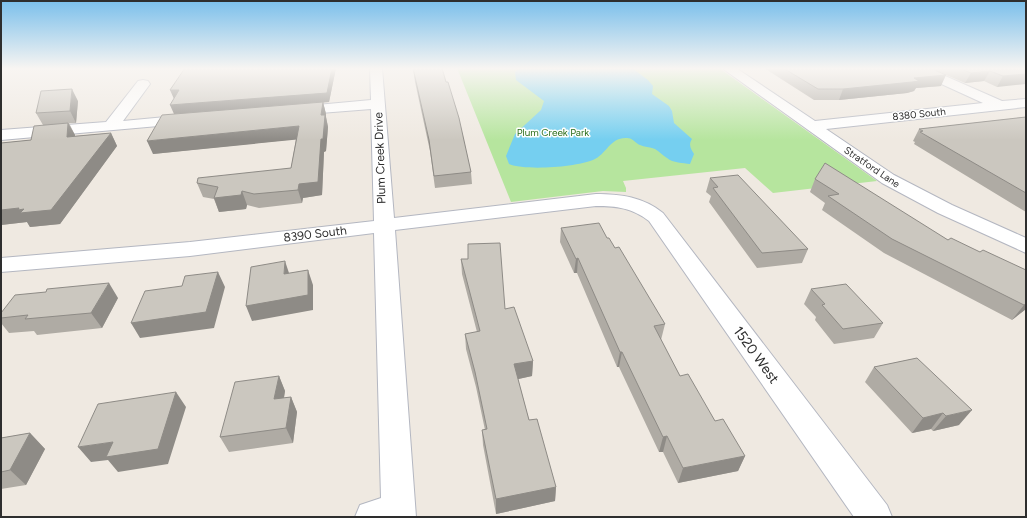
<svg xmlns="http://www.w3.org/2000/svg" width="1027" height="518" viewBox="0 0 1027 518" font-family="Figtree,sans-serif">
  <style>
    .green { fill: #b6e59e }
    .water { fill: #75cff0 }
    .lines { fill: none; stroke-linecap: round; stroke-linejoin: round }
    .minor-casing { stroke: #b4b7c1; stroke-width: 2 }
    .minor { fill: #fff; fill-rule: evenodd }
    .wall { fill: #afaba4 }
    .shaded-wall { fill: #8e8b86 }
    .building { fill: #cbc7bf; stroke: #8e8b86 }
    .labels { text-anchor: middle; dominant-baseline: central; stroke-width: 3; stroke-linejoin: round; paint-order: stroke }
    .far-street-label { font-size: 10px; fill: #2e2e2e; stroke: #fff }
    .far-park-label { font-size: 10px; fill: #2c6e1b; stroke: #fff }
    .street-label { font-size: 12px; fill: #2e2e2e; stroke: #fff }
    .near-street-label { font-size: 14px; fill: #2e2e2e; stroke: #fff }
  </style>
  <rect width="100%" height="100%" fill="#efe9e1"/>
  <!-- green -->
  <path class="green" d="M457,68h262l158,113 -104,12 -28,-25 -122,13 3,7v4l-23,-1 -92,11z"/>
  <!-- water -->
  <path class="water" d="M519,68h113l16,12 5,6 -1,8 17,12 3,5 2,12 18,16c-4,6 -1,10 2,15l-4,10c-7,-1 -17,-1 -23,-6 -5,-3 -7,-6 -12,-9 -5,-2 -11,-2 -15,-4 -5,-2 -7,-7 -13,-7 -17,-1 -20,16 -34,22 -17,7 -67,11 -84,4l-3,-8 9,-22 26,-24 3,-9 -28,-21 -1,-8z"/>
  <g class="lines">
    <!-- minor casing -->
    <g class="minor-casing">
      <path id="minor" d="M370,68h12l12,150 202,-24c25,0 47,3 67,19l224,292 5,12h-38l-205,-296c-17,-13 -32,-15 -53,-15l-201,24 21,287h-61l5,-12 21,-7 -7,-265 -184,23 -189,16v-14l189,-16 184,-21 -3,-112 -76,6 -5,-1 -2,-3 2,-3 5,-1 76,-7z
        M722,68h14l79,53 168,-18 -70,-32 -2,-3h16l75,33 24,-2v8l-200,22 68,46 58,30 74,33v15l-88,-40 -56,-30z
        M143,80l5,1 2,3 -27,37 64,-6 5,2 3,3 -3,3 -191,17v-10l105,-8 32,-41z"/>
    </g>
    <!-- minor -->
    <use href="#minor" class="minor"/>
  </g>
  <!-- wall -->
  <path class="wall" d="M185,68h151l-7,34 -43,3 37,-3 3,12v3l2,10 -2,24 -2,1 -2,43 -19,3 -1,5 -43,5 -12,-3 -1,4 -27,3 -5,-13 -11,-2 -6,-14 94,-15 5,-29 -143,15 21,-40v-15z
    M413,68l58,104 1,12 -37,4 -5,-37 -15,-69z
    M764,68h166l11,18 -25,2 -2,3 -7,2 -68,7h-25z
    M930,68h96l-29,19 -13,-6 -19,2z
    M78,101l-2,22h-7l6,12v1l36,-3 6,13 -57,78 -30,3 -3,-5 -26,3v-82l30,-3 12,-15 -7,-12z
    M1026,117v95l-112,-68 1,-2 -2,-1 6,-12z
    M710,178l98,71 -6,14 -45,5 -48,-66 2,-6 -5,-4z
    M815,179l133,61 78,30v39l-14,11 -128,-67 -62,-43 3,-7 -15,-11z
    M561,228l46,10 8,10 50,76 -4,16 19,36 35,45 30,35 -7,15 -60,12 -15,-31h-4l-40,-85h-2l-40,-94h-3l-14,-31z
    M461,259l44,50 28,52 -1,15 -14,3 11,41 27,67 -1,14 -59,13 -13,-69 -1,-15h3l-9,-43 -10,-38 -1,-15 12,-2 -15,-58z
    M811,289l72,34 -9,15 -40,6 -19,-24 1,-3 -12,-13z
    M118,298l-16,30 -65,7 -3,-4 -25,2 -8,-10v-10z
    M917,358l42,67 -26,6 -2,-2 -19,4 -47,-51 9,-15z
    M279,376l6,15 -1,7 7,-1 6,15 -4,31 -64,9 -9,-15z
    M30,433l15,16 -19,36 -25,4v-51z"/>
  <!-- shaded-wall -->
  <path class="shaded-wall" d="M332,68h4l-7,34 -155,12 -4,-9z
    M990,71l-6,10 -19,2 6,-10z
    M1026,74v10l-29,3 6,-11z
    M946,75l-5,11 -25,2 -2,3 -7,2 -68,7 4,-11 71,-11z
    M72,89l6,12 -2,22 -6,-12z
    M170,90h9l4,8 -9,1z
    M323,102l3,12v3l2,10 -2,24 -2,1 -2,43 -19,3 -1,5 -4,-13 1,-6 22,-69z
    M68,123l7,12 -1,15 -7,-13z
    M299,126l3,13 -149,15 -6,-13z
    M111,133l6,13 -57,78 -30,3 -3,-5 -26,3v-15l18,-2z
    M242,191l5,14 -1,4 -27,3 -5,-14z
    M578,258l-1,15h-3l2,-14z
    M285,261l5,15 -6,-2z
    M308,270l5,15v25l-61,11 -6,-15z
    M218,272l7,15 -11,41 -74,10 -9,-15z
    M109,283l9,15 -16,30 -11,-15z
    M1026,304v5l-14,11 12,-15z
    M620,352h2l-3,15h-2z
    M533,361l-1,15 -18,4v-16z
    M279,376l6,15 -4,23 -7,-15z
    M176,392l10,15 -18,57 -50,8 -10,-12 -17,2 -13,-15 35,-5z
    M291,397l6,15 -4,31 -7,-15z
    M972,410l-13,15 -26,6 13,-15z
    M943,413l-12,16 -19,4 11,-15z
    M30,433l15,16 -19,36 -16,-15z
    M667,436l-4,16h-4l4,-15z
    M745,456l-7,15 -60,12 5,-15z
    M556,487l-1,14 -59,13v-15z"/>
  <!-- building -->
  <path class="building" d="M185,68h147l-5,25 -157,12 9,-15h-9z
    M413,68h29l4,14h2l11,36 12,54 -37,4 -5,-36z
    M783,68h147l16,7 -32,3 5,3 -7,1 -69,7h-25z
    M959,68h67v6l-23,2 -13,-5 -19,2z
    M72,89l-2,22 -34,2 5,-22z
    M323,102l-2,13h4l-2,24h-2l-3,43 -19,2 -1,6 -44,4 -12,-3 -1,4 -27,3 4,-11 -21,-4 1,-5 93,-10 8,-42 -152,15 15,-26z
    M1026,117v76l-106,-61 3,-1 -4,-2z
    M68,123l-1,14 44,-4 -60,77 -31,3 4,-4 -6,1 1,-2 -18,2v-67l30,-3 3,-14z
    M825,163l123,77 3,-2 29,14 3,-2 43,20v34l-2,1 -132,-66 -64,-43 11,-2 -24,-15z
    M738,175l70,74 -46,4 -49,-65 5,-1 -8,-9z
    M599,223l8,15h2l6,10 4,-1 46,77 -11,2 26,50 8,-2 27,47 8,-2 22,37 -62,12 -16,-32 -4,1 -41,-85h-2l-42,-94 -2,1 -15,-31z
    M500,243l5,66 9,-2 19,54 -19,3 15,56 8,-1 19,68 -60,12 -14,-69 5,-1 -12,-57 -10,-38 15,-3 -19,-72h7v-15z
    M285,261l-1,13 24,-4v25l-62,11 5,-39z
    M218,272l-12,40 -75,11 14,-32 37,-5 3,-10z
    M109,283l-18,30 -66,6 3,-4 -27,3v-5l14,-18 31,-3 1,-3z
    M846,284l37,39 -40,6 -21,-24 3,-1 -14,-15z
    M917,358l55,52 -26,6 -3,-3 -20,5 -49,-51z
    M279,376l-5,23 17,-2 -5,31 -66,9 15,-55z
    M176,392l-18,57 -52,8 7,-15 -35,5 20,-43z
    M30,433l-20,37 -9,2v-34z"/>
  <!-- sky -->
  <linearGradient id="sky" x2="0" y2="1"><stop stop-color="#7abfeb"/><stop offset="0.49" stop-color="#f8f5f2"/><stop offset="1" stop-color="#f8f5f2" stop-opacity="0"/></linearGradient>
  <rect width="1027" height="140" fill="url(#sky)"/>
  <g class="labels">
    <!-- far-street labels -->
    <g class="far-street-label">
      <text transform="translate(919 114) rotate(-6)">8380 South</text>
      <text transform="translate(872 167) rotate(34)">Stratford Lane</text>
    </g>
    <!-- far-park labels -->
    <g class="far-park-label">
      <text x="553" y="132">Plum Creek Park</text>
    </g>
    <!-- street labels -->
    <g class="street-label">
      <text transform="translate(380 158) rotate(-92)">Plum Creek Drive</text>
      <text transform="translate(315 234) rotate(-7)">8390 South</text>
    </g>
    <!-- near-street labels -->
    <g class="near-street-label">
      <text transform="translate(756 355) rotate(54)">1520 West</text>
    </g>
  </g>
  <!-- border -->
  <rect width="1027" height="518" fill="none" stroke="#2e2e2e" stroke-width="4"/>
</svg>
